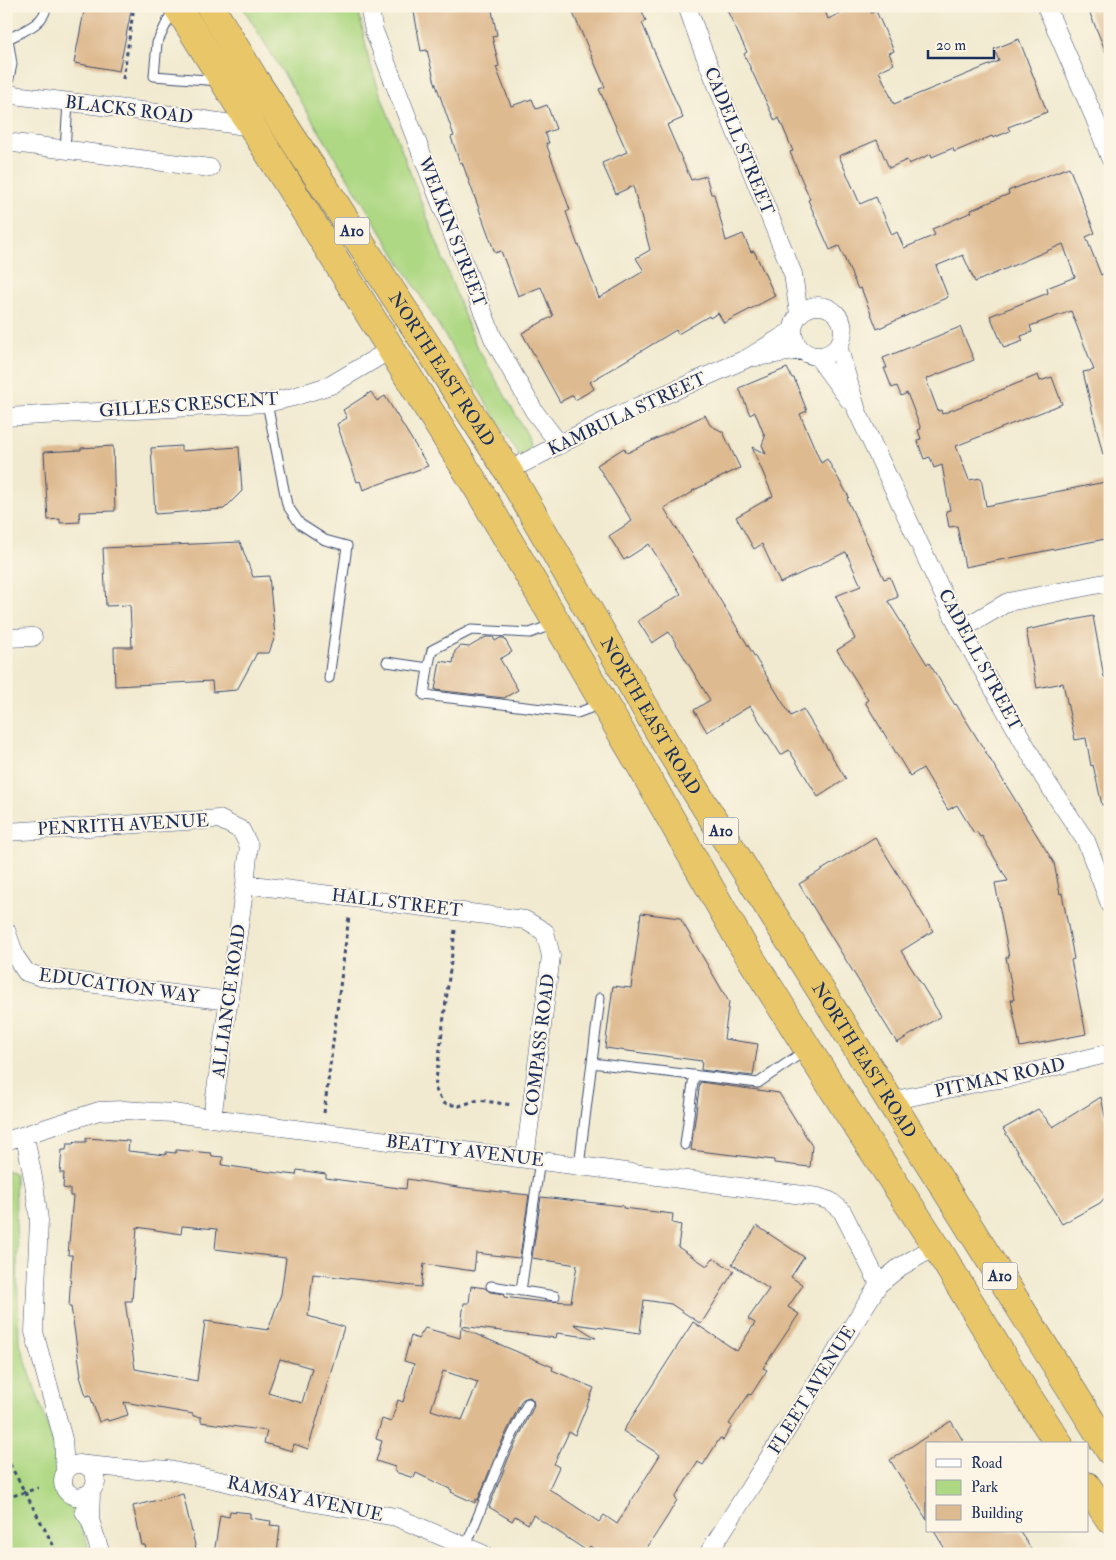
<svg xmlns="http://www.w3.org/2000/svg" width="1116" height="1560" viewBox="0 0 1116 1560" font-family="'IM FELL Double Pica',serif">
  <style>
    .green { fill: #aed883; stroke: #648470 }
    .building { fill: #deba90; fill-rule: evenodd }
    .lines { fill: none; stroke-linecap: round; stroke-linejoin: round }
    .service-casing { stroke: #3b4b6f; stroke-width: 11 }
    .minor-casing { stroke: #3b4b6f; stroke-width: 19 }
    .trunk-casing { stroke: #3b4b6f; stroke-width: 29 }
    .path { stroke: #3b4b6f; stroke-width: 3; stroke-dasharray: 4 4; stroke-linecap: butt }
    .service { stroke: #fff; stroke-width: 9 }
    .minor { stroke: #fff; stroke-width: 18 }
    .trunk { stroke: #e9c769; stroke-width: 28 }
    .labels { text-anchor: middle; dominant-baseline: central; stroke-width: 4; stroke-linejoin: round; paint-order: stroke }
    .shield { fill: #fcf5e5; stroke: #5e6a86; stroke-width: 1 }
    .shield-label { font-size: 16px; font-weight: bold; fill: #1b2f5e }
    .street-label { font-size: 18px; fill: #1b2f5e; stroke: #fcf5e5 }
  </style>
  <rect width="100%" height="100%" fill="#fcf5e5"/>
  <filter id="ink" filterUnits="userSpaceOnUse"><feTurbulence type="fractalNoise" baseFrequency=".02" numOctaves="2"/><feDisplacementMap in="SourceGraphic" scale="10" xChannelSelector="R" yChannelSelector="G"/><feConvolveMatrix kernelMatrix="1 2 1 2 8 2 1 2 1" color-interpolation-filters="sRGB"/></filter>
  <filter id="wash" filterUnits="userSpaceOnUse"><feTurbulence type="fractalNoise" baseFrequency=".0096" numOctaves="4" result="noise"/><feDisplacementMap in="SourceGraphic" scale="20" xChannelSelector="R" yChannelSelector="G"/><feGaussianBlur stdDeviation="1.12" result="paint"/><feColorMatrix in="noise" values="0 0 0 0 0 0 0 0 0 0 0 0 0 0 0 0 0 1.4 0 .05"/><feComposite in="paint" operator="in"/></filter>
  <g filter="url(#wash)">
    <rect width="100%" height="100%" fill="#f1ead0"/>
    <!-- green -->
    <path class="green" d="M242,6h116l10,51 12,36 94,248 54,95 2,10 -4,7 -7,3z
      M6,1170l9,3 4,168 72,213h-85z"/>
    <g id="blocks">
      <!-- building -->
      <path class="building" d="M85,6h47l-13,65 -45,-8z
        M413,6h78l6,29 -5,1 7,30 -3,1 15,39 21,-7 4,10 11,-4 9,24 -11,4 4,10h-3l24,67 -4,2 12,34 1,-1 20,53 45,-27 -8,-13 14,-8 -17,-64 -17,8 -14,-31 25,-11 -28,-63 6,-2 -35,-81h70l6,15 -4,2 41,95 -16,7 24,55 15,-4 5,18h3l12,47 17,-7 8,18 3,-1 21,45 -51,27 -6,-10 -8,5 -1,-2 -31,18 -2,-4 -86,52 4,7 -19,11 -2,-5 -13,7 -38,-69 31,-17 -12,-29 -23,9 -17,-45 -6,2 -33,-91 -2,1 -9,-26 3,-1 -20,-57 -7,-29 -6,1z
        M725,6h98l5,13 28,-13h12l3,7 5,-2 18,40 -5,2 5,11 -15,7 15,33 105,-43 -5,-12 25,-10 28,73 -39,15 2,4 -17,7 -1,-2 -38,16 -1,-4 -21,9 -1,-3 -22,10 -2,-4 -18,8 -12,-28 -38,16 21,48 16,-7 16,38 5,-3 7,16 31,-13 -3,-6 40,-17 -1,-2 38,-16 -1,-3 61,-24 26,66 -9,4 15,38 4,-2 5,12v169l-7,1 -20,-83 11,-2 -23,-59 -41,15 2,6 -11,4 2,5 -19,7 -14,-32 58,-23 -1,-5 28,-11 -12,-33 -88,38 -12,-27 -27,11 12,31 -71,32 -16,-41 -3,1 -19,-43 -9,4 -22,-50 2,-1 -20,-47 3,-1 -14,-33 -4,3 -31,-67 3,-2z
        M1088,6h22v56l-19,-46z
        M960,327l14,33 -48,19 12,32 3,-1 1,4 96,-39 2,6 12,-4 10,27 -106,42 13,34 12,-2 5,28 124,-25v57l-145,29 -8,-41 -8,1 -3,-16 4,-1 -8,-45 -8,3 -4,-11 -6,2 -7,-19 4,-1 -3,-9 3,-1 -14,-36 -6,3 -4,-10 -5,2 -8,-20h3l-4,-10z
        M787,368l5,10h2l13,33 -7,3 21,49 6,-4 22,38 -2,2 37,80 6,-2 8,20 -10,4 39,63 2,-1 26,42 1,-1 98,159 6,31 2,-1 12,66 -3,1 15,74 -66,13 -9,-47h3l-8,-43h3l-14,-74 13,-2 -26,-45 -2,1 -3,-5 -3,1 -17,-28 -9,5 -25,-42 -13,8 -45,-74 3,-2 -31,-50 18,-11 -19,-43 25,-10 -15,-34 -66,31 -18,-39 -8,5 -18,-32 37,-21 -21,-49 14,7 -4,-9 3,-8 -10,-25 -5,3 -11,-27z
        M371,392l6,9 8,-5 43,70 -65,24 -3,-9 -3,1 -20,-58 10,-6 -4,-8z
        M705,415l5,10 13,7 17,36 -48,23 1,1 -29,16 127,208 12,-7 43,70 -28,18 -29,-47 -8,5 -31,-49 -43,26 -13,-22 16,-10 -41,-68 -17,11 -14,-22 43,-27 -32,-50 -25,16 -15,-24 23,-15 -35,-56 27,-17 3,5z
        M113,446l2,65 -36,1 1,10 -20,1v-4l-12,1 -4,-68 37,-2v-2z
        M181,446v5l58,-4 3,44 -18,18 -69,5 -4,-66z
        M240,542l13,35 16,-1 6,60 -6,17h-12l-20,37 -24,2 -1,-11 -97,5 -1,-39h18l-2,-42 -24,1 -3,-58z
        M1093,616l11,61 6,-1v128l-8,1 -9,-40 -2,1 -5,-28 -11,2 -12,-57 -26,5 -11,-58z
        M486,637h7l2,4 5,-3h4l8,14 -12,7 18,31 -14,8 -69,-8 5,-29 13,2 2,-12 6,-5 8,1z
        M875,837l58,94 -32,20 40,65 -44,27 -98,-159z
        M641,913l39,5 49,84 -5,37 34,5 -5,32 -52,-6 1,-9 -97,-13 8,-62 18,2z
        M700,1082l79,11 33,53 -2,21 -36,-4v-3l-83,-10z
        M1101,1097l9,42v53l-10,11 -38,21 -59,-95 35,-20 15,18z
        M86,1138l43,3 -1,10 38,4v-3l10,1v-3l35,3 1,3 11,1 -1,8 48,7 26,3 1,-5 29,4v4l80,11 1,-10 57,9 65,7 -9,61 -1,2 -43,-5 -2,18 -50,-7 -3,23 -108,-13 -5,42 36,11 -36,122 -14,-5 -2,7 -28,-8 3,-12 -66,-9v-5l-8,-1v-2l-69,-12 4,13 -20,6 -1,-2 -8,3 -9,-27 -4,1 -6,-20 1,-1 -10,-68h-2l3,-52h-4l5,-59h-3v-7l-7,-1 1,-15h-4l2,-23h4l1,-6h6l2,-2h11zM182,1226l35,3 -2,20 71,9 -5,36 -13,36 -63,-9 -8,60 -62,-12 -10,-68h7l5,-74 44,7zM280,1359l32,9 -10,35 -34,-10z
        M541,1197l64,7 18,2v2l50,6 -1,9 9,2 -3,22 29,19 6,-8 21,13 -33,53 -30,-20 -27,-4 -4,33 -66,-9 22,14 -39,-5 -1,5 -95,-12 3,-23h5l2,-17 14,2 5,4 15,2 -1,3 40,5v-1l27,1 6,-37 -45,-7z
        M757,1226l47,31 -13,20 12,8 -15,22 11,7 -36,54 4,2 -16,25 -2,-1 -20,30 3,2 -9,14 -3,-2 -17,27 -5,-3 -23,36 2,2 -10,17 -24,37h-42l-11,-8 -3,5 -54,-36 -5,9 -13,-8 -3,5 -23,-14 20,-50 25,-51 -1,-6 -3,-3 -5,1 -3,2 -25,52 -19,48 -2,-1 -1,4 -24,-11 1,-2 -36,-17 -2,5 -19,-6v-5l-19,-6 6,-20 -6,-2 6,-20 9,3 7,-22 5,2 11,-38 -10,-3 7,-25 7,3 7,-11 35,10 1,-10 92,39 -1,3 42,18 -19,47 -6,-3 -15,32 5,3 -10,22 50,33 5,-7 13,9 43,-69 -37,-24 70,-109 44,29 18,-28 -7,-4 21,-30 -37,-25zM443,1371l35,11 -16,38 -31,-10z
        M951,1421l14,23h-38v76l-37,-60z
        M183,1494l14,60h-50l-2,-9h-3l-9,-39z
        M230,1511l20,2v5l21,3 -1,4 10,1 -3,28h-63l6,-39 9,2z
        M934,1531h86l14,23h-86z"/>
    </g>
  </g>
  <g filter="url(#ink)">
    <use href="#blocks" fill-opacity="0" stroke="#3b4b6f" stroke-width="1"/>
    <g class="lines">
      <!-- service casing -->
      <g class="service-casing">
        <path id="service" d="M173,10l-16,33 -3,33 65,5
          M6,40c14,-8 40,-16 40,-34
          M6,93l6,-29 -4,-25
          M65,150l3,-47
          M267,403l20,102 13,19 25,16 22,6 -18,132
          M387,662l41,6 -4,27 153,18 24,-9
          M428,668l4,-18 39,-20 59,3 24,-9
          M592,1063l166,20 48,-33
          M685,1145l9,-70
          M579,1166l21,-168
          M491,1286l64,10
          M521,1291l19,-131
          M466,1546l37,-92 25,-51"/>
      </g>
      <!-- minor casing -->
      <g class="minor-casing">
        <path id="minor" d="M369,6l5,25 119,307 41,73 26,34
          M687,6l15,42 91,226 6,40
          M1046,6l49,113 15,39
          M6,94l151,19 95,14
          M6,142l204,26
          M793 331a25 25 0 1 1 50 0a25 25 0 1 1-50 0Z
          M838,346l19,65 103,219 84,148 42,63 24,63
          M817,356l32,44
          M755,357l46,-7
          M6,417l261,-14 26,-6 38,-12 59,-35
          M508,471l95,-49 145,-64 45,-28
          M960,630l48,-28 102,-20
          M6,638l27,-1
          M6,832l213,-13 22,11 8,16 -4,38 -33,234
          M245,884l280,36 20,12 6,24 -26,202
          M6,930l9,26 11,16 15,5 188,24
          M891,1101l94,-20 27,-4 98,-24
          M25,1137l9,46 5,37 -5,112 29,107 2,33
          M6,1141l93,-30 24,-1 50,3 645,84 12,4 12,10 37,73
          M87,1465l51,5 17,-1 14,1 57,12 71,18 99,17 87,37
          M84,1511l6,9 11,34
          M90,1520l1,-28 5,-9 -2,-10c-7,-10 -15,-11 -25,-6 -16,18 3,39 22,25
          M708,1554l171,-270 21,-17 36,-21"/>
      </g>
      <!-- trunk casing -->
      <g class="trunk-casing">
        <g id="trunk">
          <path d="M177,6l300,481 165,281 101,178 104,165 89,135 81,134 42,64"/>
          <path id="s1" d="M210,6l45,74 253,391 161,278 441,702"/>
          <path d="M1087,1486l23,34"/>
        </g>
      </g>
      <!-- path -->
      <path class="path" d="M123,79l11,-73
        M455,930l-20,158 8,15 16,3 19,-6 34,5
        M324,1113l25,-197
        M6,1457l52,97
        M6,1498l32,-10"/>
      <!-- service -->
      <use href="#service" class="service"/>
      <!-- minor -->
      <use href="#minor" class="minor"/>
      <!-- trunk -->
      <use href="#trunk" class="trunk"/>
    </g>
  </g>
  <g class="labels">
    <!-- shield labels -->
    <g class="shield">
      <rect x="334.5" y="217.5" width="35" height="27" rx="4"/>
      <rect x="703.5" y="817.5" width="35" height="27" rx="4"/>
      <rect x="982.5" y="1262.5" width="35" height="27" rx="4"/>
    </g>
    <g class="shield-label">
      <text x="352" y="231">A10</text>
      <text x="721" y="831">A10</text>
      <text x="1000" y="1276">A10</text>
    </g>
    <!-- street labels -->
    <g class="street-label">
      <text transform="translate(129 110) rotate(7)">BLACKS ROAD</text>
      <text transform="translate(739 141) rotate(68)">CADELL STREET</text>
      <text transform="translate(452 232) rotate(69)">WELKIN STREET</text>
      <text stroke="none"><textPath href="#s1" startOffset="431">NORTH EAST ROAD</textPath></text>
      <text transform="translate(189 405) rotate(-4)">GILLES CRESCENT</text>
      <text transform="translate(627 414) rotate(-25)">KAMBULA STREET</text>
      <text transform="translate(980 660) rotate(62)">CADELL STREET</text>
      <text stroke="none"><textPath href="#s1" startOffset="836">NORTH EAST ROAD</textPath></text>
      <text transform="translate(123 825) rotate(-3)">PENRITH AVENUE</text>
      <text transform="translate(397 903) rotate(7)">HALL STREET</text>
      <text transform="translate(119 986) rotate(8)">EDUCATION WAY</text>
      <text transform="translate(229 1001) rotate(-82)">ALLIANCE ROAD</text>
      <text transform="translate(540 1045) rotate(-83)">COMPASS ROAD</text>
      <text stroke="none"><textPath href="#s1" startOffset="1241">NORTH EAST ROAD</textPath></text>
      <text transform="translate(1000 1078) rotate(-12)">PITMAN ROAD</text>
      <text transform="translate(465 1151) rotate(7)">BEATTY AVENUE</text>
      <text transform="translate(812 1390) rotate(-58)">FLEET AVENUE</text>
      <text transform="translate(305 1499) rotate(12)">RAMSAY AVENUE</text>
    </g>
  </g>
  <!-- margin -->
  <rect width="1116" height="1560" fill="none" stroke="#fcf5e5" stroke-width="25"/>
  <!-- legend -->
  <rect x="926" y="1442" width="162" height="90" fill="#fcf5e5" stroke="#a2a6af"/>
  <rect x="936" y="1459" width="25" height="8" fill="#ffffff" stroke="#a2a6af"/>
  <text x="971" y="1468" font-size="15" fill="#1b2f5e">Road</text>
  <rect x="936" y="1480" width="25" height="15" fill="#aed883" stroke="#a2a6af"/>
  <text x="971" y="1492" font-size="15" fill="#1b2f5e">Park</text>
  <rect x="936" y="1505" width="25" height="15" fill="#deba90" stroke="#a2a6af"/>
  <text x="971" y="1518" font-size="15" fill="#1b2f5e">Building</text>
  <!-- scale -->
  <path d="M928 50v8h66v-8" fill="none" stroke="#1b2f5e" stroke-width="2.5"/>
  <text x="936" y="50" font-size="15" fill="#1b2f5e" stroke="#fcf5e5" stroke-width="4" paint-order="stroke">20 m</text>
</svg>
